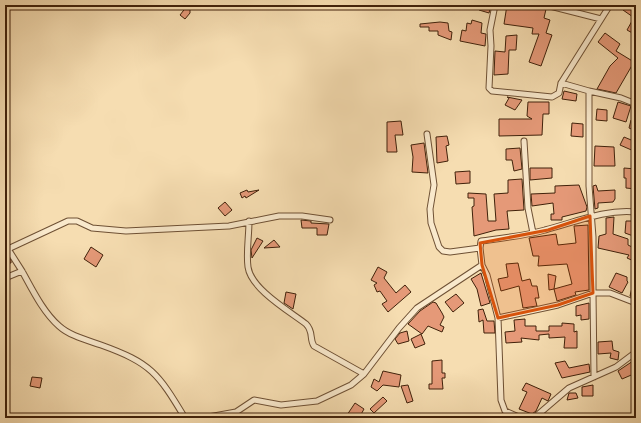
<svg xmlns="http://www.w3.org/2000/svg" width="641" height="423" viewBox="0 0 641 423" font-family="'IM FELL Great Primer',serif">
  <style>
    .building { fill: #e59978; stroke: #40210a }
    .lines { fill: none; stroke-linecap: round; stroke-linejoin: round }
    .street-casing { stroke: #6e5034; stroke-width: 7 }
    .street { stroke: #f9e9cc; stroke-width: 5 }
    .marked { fill: #d7530c; fill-opacity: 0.2; stroke: #d7530c; stroke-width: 3; stroke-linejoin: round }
  </style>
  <rect width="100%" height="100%" fill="#f6ddb1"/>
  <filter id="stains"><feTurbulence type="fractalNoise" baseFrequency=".005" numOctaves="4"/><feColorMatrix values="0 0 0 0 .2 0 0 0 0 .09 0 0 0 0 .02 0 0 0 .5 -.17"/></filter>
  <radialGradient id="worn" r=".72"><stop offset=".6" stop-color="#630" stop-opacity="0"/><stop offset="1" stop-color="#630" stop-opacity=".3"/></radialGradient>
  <!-- building -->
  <path class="building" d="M480,5h11l-2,8 -10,-3z
    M507,5l25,4v-4h5l9,4 -2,9 6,2 -4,13 6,2 -11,31 -12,-4 10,-28h-7l1,-6 -29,-4z
    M627,5h9v8l-3,4 -10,-7z
    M187,6l3,1v6l-5,6 -5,-4z
    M472,20l10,3 -1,10 5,1 -1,12 -25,-5 2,-11 4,1 1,-8 4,1z
    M632,21l4,2v12l-9,-5z
    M440,22l8,1 1,8 3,1 -1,8 -13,-5v-4h-9v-4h-9v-3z
    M605,33l15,11 -4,7 18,11 -18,31 -19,-4 13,-23 8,-8 -20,-16z
    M517,35l-1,15h-7l-1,24 -14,1 1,-24 10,1 1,-16z
    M564,91l13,3 -1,7 -14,-2z
    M507,97l15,3 -7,10 -10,-5 4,-7z
    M528,102h21v12h-6l-1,21 -43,1v-17h33l-5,-3z
    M618,102l13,4 -5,16 -13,-4z
    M597,109l10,1v11l-11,-1z
    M631,120l5,2v9l-7,-3z
    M401,121l2,14h-8l2,17h-10v-30z
    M572,123l11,1v13l-12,-1z
    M447,136l2,9 -3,1 2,15 -11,2 -1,-26z
    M624,137l12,5v10l-16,-7z
    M424,143l4,30 -16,-1 1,-15 -2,-12z
    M595,146l19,1 1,19h-21z
    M520,148l2,21 -8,2 -2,-11h-6v-11z
    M530,168h22v10l-22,2z
    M624,168l12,1v20l-10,-1v-10h-2z
    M470,171v12l-14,1 -1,-12z
    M522,179l2,31 -17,1 2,18 -13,1 -22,6 -2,-29 2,-1v-8h-6v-5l18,1 2,27h8l-2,-27 14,-1v-13z
    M579,185l8,22 -1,4 -24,6v3h-11v-6h3l-1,-11 -21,3 -1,-12 24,-1v-7z
    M596,185l2,6 17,-1v9l-2,3 -15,1v5l-3,1 -2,-23z
    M247,190l1,2 11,-2 -13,8 -1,-2 -3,2 -2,-5z
    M225,202l7,8 -7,6 -7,-8z
    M614,217l-1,17 15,5v6l8,4v13l-9,-4 2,-3 -31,-7 1,-12 7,-2v-16z
    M301,220l10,1v2l18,1 -2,11h-10v-7h-15z
    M626,221h9l1,16 -11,-4z
    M588,225l1,65 -14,2 1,3 -19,6 -3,-12 18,-5 -5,-20 -29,2 1,-10h-6l-4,-18 27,-4 2,11 18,-2 -2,-17z
    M257,238l6,3 -11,17 -1,-8z
    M274,240l6,7 -16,1z
    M91,247l12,8 -7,12 -12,-8z
    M5,253l6,7v3h-6z
    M518,263l4,18 8,-2 2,7h5l2,12h-4l2,8 -14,2 -4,-22 -18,5 -3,-12 10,-2 -2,-13z
    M378,267l9,5 -3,6 12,15 9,-8 6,7 -23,20 -6,-8 5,-3 -7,-10 -3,1 -3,-7 3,-2 -6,-3z
    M481,273l9,30 -9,3 -4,-17 -6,-10z
    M616,273l11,4v4l1,1 -6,11 -13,-6z
    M548,274l8,2 -2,13 -5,1z
    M634,279h2v19l-6,-2z
    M286,292l10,2 -3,15 -9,-6z
    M456,294l8,9 -11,9 -8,-10z
    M433,302l3,1 6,10 2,4 -4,8 4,2 -2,5 -14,-6 -6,8 -14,-10 12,-13z
    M589,303v16l-8,1v-5l-5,1v-10z
    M483,309l4,12h7l1,12h-11l-1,-13 -4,2 -1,-12z
    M525,319v7h11v5h13v-5h13v-3l12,1v8l3,-1v17h-13l1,-11 -16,1v-4l-10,1v5l-18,-2 1,4 -16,1 -1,-11 10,-1 -1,-11z
    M407,331l2,10 -11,3 -3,-5 5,-6z
    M421,334l4,10 -10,4 -4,-9z
    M612,341l1,9 6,2 -1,8 -8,-2 1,-5 -13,1v-12z
    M636,359v14l-14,6 -4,-8z
    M442,360v13h3v5h-3l1,11h-14v-5h3v-23z
    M565,361l4,7 20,-4 1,8 -28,6 -7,-15z
    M383,371l18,4 -2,12 -16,-2 -6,6 -6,-4 3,-8 5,3z
    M32,377l10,1 -2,10 -10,-2z
    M526,383l25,11 -3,7 -6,-3 -6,13 -4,3 -13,-5 8,-17 -5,-2z
    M408,385l5,16 -6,2 -6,-17z
    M593,385v11h-11v-9z
    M569,393h7l2,5 -11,2z
    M383,397l4,4 -13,12 -4,-4z
    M355,403l9,6 -5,9h-14z"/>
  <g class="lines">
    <!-- street casing -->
    <g class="street-casing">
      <path id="street" d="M495,5l-5,25 1,16 -2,42 3,3 60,6 7,-4 2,-10
        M546,5l55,14
        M610,5l-49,78 28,8v95l4,51v56h17l26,10
        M589,91l32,7 15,6
        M427,134l7,51 -4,24 1,14 8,24 4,4 7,1 30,-4
        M524,141l4,67 5,25
        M249,221c0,15 -3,32 -1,46 3,22 41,44 58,57 8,8 3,15 8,22l50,28
        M5,244l3,5
        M482,265l5,10 11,43 60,-13 35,-12 1,84
        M22,271l-14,-22 60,-28h9l15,7 34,3 103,-5 50,-10h23l28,4
        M5,278l17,-7c10,18 21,41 37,55 11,10 28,14 42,19 50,18 57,28 84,73
        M498,318l3,82 4,11 16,7
        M203,418l33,-6 18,-12 27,5 36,-4 34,-16 13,-11 35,-46 18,-20 65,-43 -2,-17 1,-7c22,-3 43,-5 64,-11 31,-8 59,-21 91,-18
        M534,418l35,-30 47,-21 20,-15"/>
    </g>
    <!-- street -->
    <use href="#street" class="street"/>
  </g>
  <!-- marked area -->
  <path class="marked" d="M590,216l3,77 -35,12 -60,13 -16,-53 -2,-22 68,-13z"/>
  <!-- margin -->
  <rect width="641" height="423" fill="none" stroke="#f6ddb1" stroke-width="20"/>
  <rect x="6" y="6" width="629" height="411" fill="none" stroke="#40210a" stroke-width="2"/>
  <rect x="10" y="10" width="621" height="403" fill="none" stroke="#40210a"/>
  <rect width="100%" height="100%" filter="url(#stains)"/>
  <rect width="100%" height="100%" fill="url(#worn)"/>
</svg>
